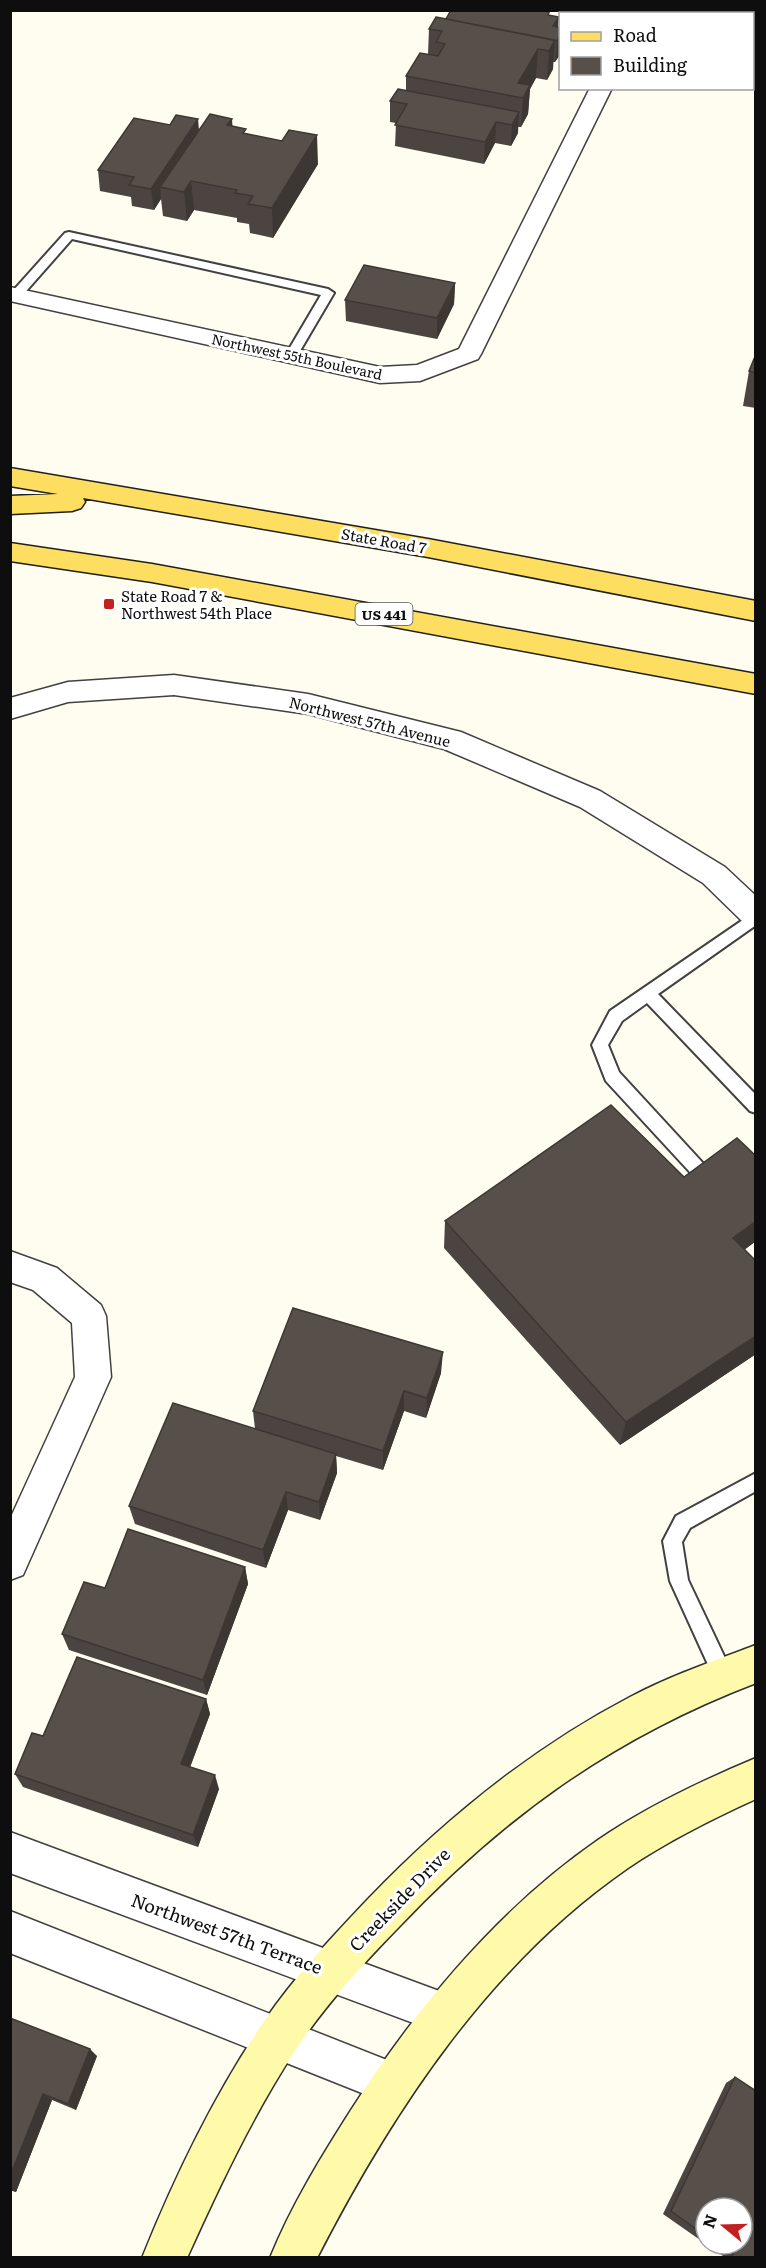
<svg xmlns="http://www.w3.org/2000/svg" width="766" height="2268" viewBox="0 0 766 2268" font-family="Literata,serif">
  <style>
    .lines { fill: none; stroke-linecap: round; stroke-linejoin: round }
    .lane-casing { stroke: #414141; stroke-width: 4 }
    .street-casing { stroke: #414141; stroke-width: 3 }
    .secondary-casing { stroke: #303030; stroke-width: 3 }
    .primary-casing { stroke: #1f1f1f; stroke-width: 3 }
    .lane { fill: #fff; fill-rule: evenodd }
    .street { fill: #fff; fill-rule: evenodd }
    .secondary { fill: #fff9aa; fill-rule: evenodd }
    .primary { fill: #fdde61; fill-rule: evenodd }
    .wall { fill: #4b4440; fill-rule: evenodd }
    .shaded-wall { fill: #3d3734 }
    .building { fill: #574f4a; stroke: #3d3734; stroke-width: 1.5 }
    .poi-dot { fill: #c32021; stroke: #fff; stroke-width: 2 }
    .labels { text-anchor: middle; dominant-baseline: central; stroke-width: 6; stroke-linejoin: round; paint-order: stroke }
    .far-street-label { font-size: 14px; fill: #0e0e0e; stroke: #fff }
    .shield { fill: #fff; stroke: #565656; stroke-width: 1.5 }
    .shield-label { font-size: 14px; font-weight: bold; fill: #0e0e0e }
    .street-label { font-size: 15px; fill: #0e0e0e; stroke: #fff }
    .poi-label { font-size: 15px; fill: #0e0e0e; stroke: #fff; text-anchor: start }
    .near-street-label { font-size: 18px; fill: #0e0e0e; stroke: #fff }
  </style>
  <rect width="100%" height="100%" fill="#fffdef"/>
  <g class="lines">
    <!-- lane casing -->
    <g class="lane-casing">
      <path id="lane" d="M69,232l259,57 6,4 -37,63 -6,4 -6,-4 36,-61 -249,-56 -52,59h-8v-6l53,-59z
        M756,911v14l-98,69 98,101v18l-6,-2 -103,-108 -25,18 -14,24 11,27 93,101 2,5 -2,5 -6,2 -6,-2 -94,-102 -14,-36 18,-34z
        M756,1473v18l-66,37 -8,14 6,38 45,95 -3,7 -7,3 -7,-3 -46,-101 -7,-40 13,-25z"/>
    </g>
    <!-- street casing -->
    <g class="street-casing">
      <path id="street" d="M629,10h21l-1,4h-21z
        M590,88h22l-131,266 -3,5 -58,22 -40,2 -370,-82v-14l370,80 37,-2 42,-16z
        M174,675l134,19 153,38 139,59 125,76 31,29v31l-11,-3 -42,-41 -123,-76 -136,-58 -136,-35 -134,-19 -106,7 -58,17v-21l58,-16z
        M10,1251l47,17 44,37 5,11 5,61 -88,198 -13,5v-61l65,-142 -3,-54 -39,-33 -23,-8z
        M10,1832l448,166 6,15 -6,15 -15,6 -433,-161z
        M10,1911l397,157 7,15 -7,15 -15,7 -382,-152z"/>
    </g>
    <!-- secondary casing -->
    <g class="secondary-casing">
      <path id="secondary" d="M756,1645v38c-146,56 -254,135 -360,247 -37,38 -73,78 -102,122 -42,65 -75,135 -107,206h-45c33,-82 73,-165 123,-238 30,-44 67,-83 103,-121 77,-80 163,-150 262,-202 40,-21 83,-36 126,-52z
        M756,1758v41c-44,20 -88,42 -128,69 -139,96 -235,242 -311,390h-47c21,-52 51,-101 81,-148 66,-103 146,-200 247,-270 48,-33 103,-59 158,-82z"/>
    </g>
    <!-- primary casing -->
    <g class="primary-casing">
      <path id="primary" d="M10,468l418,71 328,62v20l-328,-64 -345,-59 2,4 -4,6 -9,3 -62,3v-18l48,-2 -48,-8z
        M10,543l142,21 604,110v20l-604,-112 -142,-21z"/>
    </g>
    <!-- lane -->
    <use href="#lane" class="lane"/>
    <!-- street -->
    <use href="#street" class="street"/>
    <!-- secondary -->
    <use href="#secondary" class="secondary"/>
    <!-- primary -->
    <use href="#primary" class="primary"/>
  </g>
  <!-- wall -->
  <path class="wall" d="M556,10h14l-1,3z
    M552,16l6,11 3,1v25l-6,9h-2v7l-6,11 -11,-2 -6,11 -2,25 -7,13h-3v6l-7,13 -16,-3 -11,21 -89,-18 1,-23 -6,-1v-21l16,-11v-14l22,-22 1,-25 17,-10z
    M232,119v7l14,8 72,30 -45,74 -23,-5 -1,-9 -12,-2v-4l-43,-8 -7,11 -24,-5 -2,-17 -7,11 -22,-4 -1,-9 -31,-6 -2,-21 101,-40z
    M455,283l-1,21 -17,35 -91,-18 -1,-21z
    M756,354v54l-13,-2 6,-35z
    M756,1156v85l-12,9 12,11v93l-136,91 -176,-197 1,-27 239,-44z
    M441,1373l-15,45 -22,-7 -21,59 -47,-14 1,17 -17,47 -32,-10 -22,58 -131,-44 -6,-18 126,-77 -2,-18z
    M245,1567l3,17 -41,111 -138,-45 -7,-16 43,-46z
    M206,1699l4,15 -20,53 29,22 -21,58 -175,-60 -8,-13z
    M10,2018l87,38 -21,54 -24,-10 -36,92 -6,-2z
    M735,2077l21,181h-33v-2l-60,-42 63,-131zM706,2208l36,36h-36z"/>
  <!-- shaded-wall -->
  <path class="shaded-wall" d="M559,17l-2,21 -2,2 -2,29 -6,11 2,-29 4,-25z
    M561,34v19l-6,9 2,-21z
    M538,49l-2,29 -6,11 -2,25 -7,13 2,-29 -5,-15z
    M519,112l-1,21 -7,13 1,-21z
    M198,119l2,22 -40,46 1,12 -7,11 -3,-21z
    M232,119l2,29 -7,-23z
    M496,122l-1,21 -11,21 1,-22z
    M317,135l1,29 -45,74 -1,-30z
    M191,181l3,29 -7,11 -3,-29z
    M455,283l-1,21 -17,35v-21z
    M756,1221v20l-32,24 9,-27z
    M756,1336v18l-136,91 6,-23z
    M443,1352l-2,21 -15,45 1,-20z
    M404,1391v20l-21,59v-19z
    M336,1454l1,19 -17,47 -1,-18z
    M286,1492l2,18 -22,58 -3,-18z
    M245,1567l3,17 -41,111 -4,-15z
    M206,1699l4,15 -24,64 -5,-14z
    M215,1775l4,14 -21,58 -5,-12z
    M90,2049l7,7 -21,54 -8,-6z
    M43,2094l9,6 -36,92 -6,-2v-14z"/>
  <!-- building -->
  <path class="building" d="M451,10h99l-2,5 11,2 -6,9 8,2v6l-4,7 -111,-22z
    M436,17l119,23 -6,11 -11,-2 -20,34 12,2 -7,13 -117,-22 14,-23 18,3 7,-12 -9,-2 6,-11 -13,-2z
    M398,89l121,23 -7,13 -16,-3 -11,20 -90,-17 12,-21 -17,-3z
    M210,114l22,5 -5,6 19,4 -3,4 39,8 7,-11 28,5 -45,73 -24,-4 5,-8 -18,-3 2,-3 -46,-9 -7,11 -24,-5z
    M176,115l22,4 -47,70 -22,-4 5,-8 -36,-7 36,-52 36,7z
    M364,265l91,18 -18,35 -92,-18z
    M756,354v19l-7,-2z
    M611,1105l73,72 53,-39 19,18v65l-23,17 23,23v75l-130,86 -181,-201z
    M293,1308l150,44 -16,46 -23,-7 -21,60 -130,-40z
    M173,1403l163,51 -17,48 -33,-10 -23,58 -134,-44z
    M128,1529l117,38 -42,113 -141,-46 22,-52 21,6z
    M77,1657l129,42 -25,65 34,11 -22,60 -178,-61 17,-41 11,3z
    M10,2018l80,31 -22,55 -25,-10 -33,82z
    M735,2077l21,14v167h-25l2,-4 -15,-10h24v-36h-36v28l-35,-25z"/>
  <!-- markers -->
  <rect class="poi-dot" x="103" y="598" width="12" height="12" rx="3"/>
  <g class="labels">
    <!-- far-street labels -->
    <g class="far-street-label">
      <text transform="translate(297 356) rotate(12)">Northwest 55th Boulevard</text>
    </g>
    <!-- shield labels -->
    <rect class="shield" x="355.5" y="603" width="57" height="22" rx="4.5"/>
    <g class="shield-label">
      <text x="384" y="614">US 441</text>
    </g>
    <!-- street labels -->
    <g class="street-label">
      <text transform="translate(384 540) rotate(10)">State Road 7</text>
      <text transform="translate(370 721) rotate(14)">Northwest 57th Avenue</text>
    </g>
    <!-- poi labels -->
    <g class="poi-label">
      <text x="121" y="595">State Road 7 &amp;<tspan x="121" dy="17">Northwest 54th Place</tspan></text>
    </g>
    <!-- near-street labels -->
    <g class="near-street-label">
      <text transform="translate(399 1899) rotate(-46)">Creekside Drive</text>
      <text transform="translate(227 1933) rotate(20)">Northwest 57th Terrace</text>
    </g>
  </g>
  <!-- border -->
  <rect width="766" height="2268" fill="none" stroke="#0e0e0e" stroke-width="24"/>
  <!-- legend -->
  <rect x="559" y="12" width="195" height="78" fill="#ffffff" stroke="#9f9f9f" stroke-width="1.5"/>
  <rect x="571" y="32" width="30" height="9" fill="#fdde61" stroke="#9f9f9f" stroke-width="1.5"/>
  <text x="613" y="42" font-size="18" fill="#0e0e0e">Road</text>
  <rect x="571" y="57" width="30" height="18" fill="#574f4a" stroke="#9f9f9f" stroke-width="1.5"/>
  <text x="613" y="72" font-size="18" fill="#0e0e0e">Building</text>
  <!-- north arrow -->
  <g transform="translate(724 2226) rotate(289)"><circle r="28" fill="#ffffff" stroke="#9f9f9f" stroke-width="1.5"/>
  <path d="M0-4.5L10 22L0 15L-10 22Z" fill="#c32021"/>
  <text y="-9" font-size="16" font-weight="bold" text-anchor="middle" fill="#0e0e0e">N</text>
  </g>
</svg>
